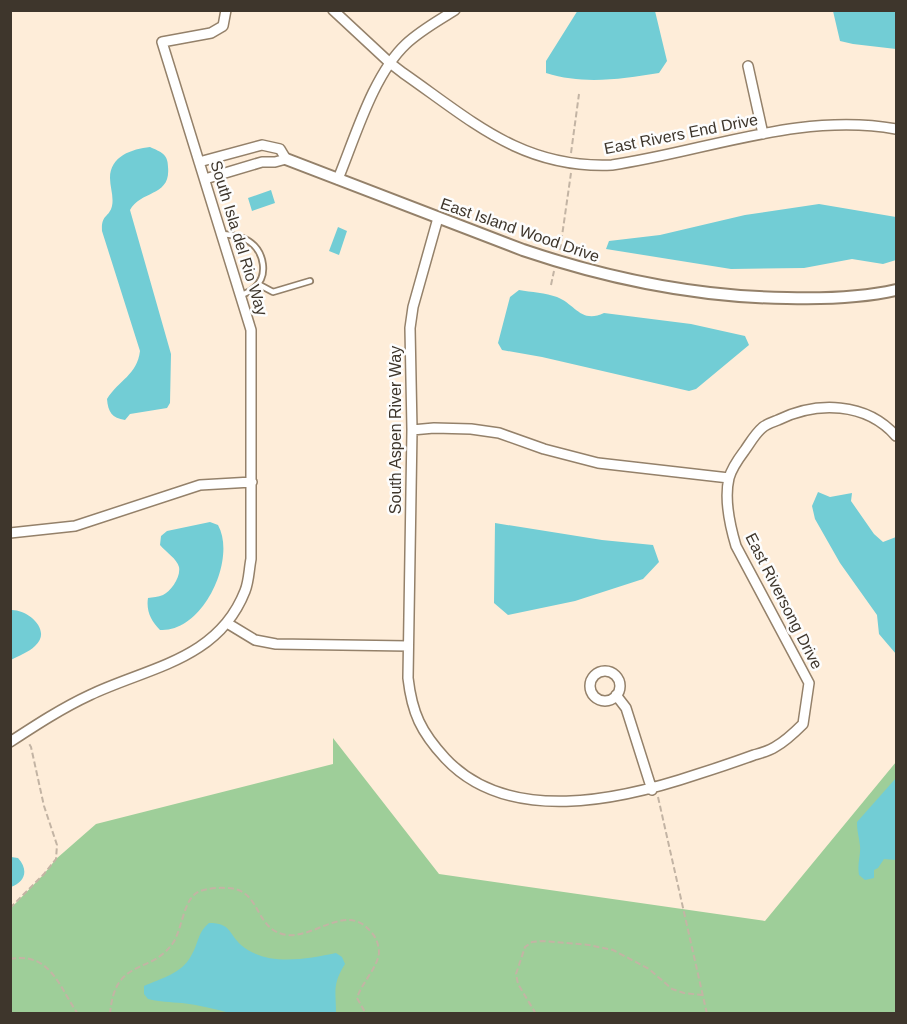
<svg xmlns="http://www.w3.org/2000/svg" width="907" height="1024" viewBox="0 0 907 1024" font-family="Helvetica,sans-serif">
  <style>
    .forest { fill: #9ece99 }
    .water { fill: #72cdd5 }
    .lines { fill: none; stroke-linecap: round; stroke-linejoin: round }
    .service-casing { stroke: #94816a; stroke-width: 8 }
    .minor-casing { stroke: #94816a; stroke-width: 12 }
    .tertiary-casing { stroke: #94816a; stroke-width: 14 }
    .path { stroke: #c3b4a4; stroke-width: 2; stroke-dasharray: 6 3; stroke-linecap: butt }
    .service { stroke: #fff; stroke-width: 4.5 }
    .minor { stroke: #fff; stroke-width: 9 }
    .tertiary { stroke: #fff; stroke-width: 10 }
    .labels { text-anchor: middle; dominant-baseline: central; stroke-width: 5; stroke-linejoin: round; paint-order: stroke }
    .street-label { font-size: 16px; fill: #3e362c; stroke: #fdfdfd }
  </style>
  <rect width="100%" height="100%" fill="#feedd9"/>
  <!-- forest -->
  <path class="forest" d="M333,738l106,136 326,47 131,-159v251l-885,1v-106l33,-34 12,-15 40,-35 237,-60z"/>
  <!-- water -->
  <path class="water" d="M578,10l77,1 12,50 -8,12c-38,6 -75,12 -113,0v-12z
    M894,10l2,2v37l-43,-5 -13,-3 -7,-30z
    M150,147c11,5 18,7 18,20 3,30 -27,23 -38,43l41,144 -1,49 -3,5 -37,6 -5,6c-13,-2 -17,-8 -18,-21 12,-19 30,-24 33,-48l-38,-120c-1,-17 7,-13 10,-25 2,-9 -2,-19 -2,-28 0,-22 22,-29 40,-31z
    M271,190l4,13 -23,8 -4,-13z
    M819,204l77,13v43l-13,4 -31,-5 -48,9 -73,1 -125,-20 3,-8 51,-6 85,-20z
    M338,227l9,4 -8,24 -10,-4z
    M519,290c12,2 27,3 38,7 18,7 24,27 47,16l87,11 54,12 4,9 -53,44 -7,2 -147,-34 -40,-7 -4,-7 12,-46z
    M818,492l12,5 22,-4 -1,8 23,33 9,8 13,-5v117l-17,-20 -2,-19 -37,-52 -25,-44 -3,-13z
    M210,522l8,3c19,34 -15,108 -58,105 -9,-9 -14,-19 -12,-32 5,-1 10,-1 15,-3 8,-4 18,-18 16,-28 -2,-8 -13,-15 -19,-22l1,-9 6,-5z
    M495,523l107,17 51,5 6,17 -16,17 -68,22 -67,14 -14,-12z
    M11,610c16,-1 42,20 24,36 -6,6 -17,10 -24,14z
    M896,778v82l-12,-1 -6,9 -4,2v8l-9,2 -6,-5c-2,-12 2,-20 1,-29 -1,-10 -3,-14 -3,-24z
    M11,857l7,1c11,12 7,24 -7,29z
    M209,923c22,0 19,10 32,22 26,22 65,14 95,8l6,4 3,7c-13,21 -9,27 -9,49h-106c-15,-4 -32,-8 -48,-10 -12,-1 -22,-1 -34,-4l-4,-5v-8c18,-8 37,-12 47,-30 8,-13 6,-23 18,-33z"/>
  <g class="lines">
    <!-- service casing -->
    <g class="service-casing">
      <path id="service" d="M222,234c10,1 20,2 28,8 14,10 19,34 4,46 -3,3 -8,5 -12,7
        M258,284l15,8 37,-11"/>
    </g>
    <!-- minor casing -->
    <g class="minor-casing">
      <path id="minor" d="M333,10l57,53 13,10c69,48 119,96 209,92 95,-14 188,-53 284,-36
        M748,66l15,68
        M199,162l63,-17 18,4 6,10 -11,3h-13l-57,17
        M338,179c17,-41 35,-104 68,-135 15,-14 32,-23 49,-34
        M438,218l-25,89 -3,21 2,102 -4,248c4,35 13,54 37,80 63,68 176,42 253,16 19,-6 37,-12 56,-19 7,-2 15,-4 21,-8 11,-6 20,-15 28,-23l6,-41 -73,-137c-6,-20 -12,-47 -7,-68 3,-11 10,-20 16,-28 5,-7 10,-16 17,-22 4,-4 11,-6 16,-8 39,-19 88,-18 118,16
        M412,430l22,-2 37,1 28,4 45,16 54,14 131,15
        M10,533l65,-7 125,-41 52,-3
        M227,623l28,17 21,4 132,2
        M590 686a15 15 0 1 1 30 0a15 15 0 1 1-30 0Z
        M616,695l10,13 26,82
        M10,742c26,-17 52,-34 80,-47 59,-28 128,-35 155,-104 4,-10 4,-22 6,-32v-229l-89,-288 49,-9 12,-7 3,-16"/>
    </g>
    <!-- tertiary casing -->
    <g class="tertiary-casing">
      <path id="tertiary" d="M286,159l237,91c86,29 173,47 264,48 37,1 74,0 109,-8"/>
    </g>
    <!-- path -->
    <path class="path" d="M571,153l8,-59
      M560,250l11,-77
      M551,285l3,-14
      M658,797l49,217
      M10,908l34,-34 12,-15 1,-14 -13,-39 -13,-59 -3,-5
      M10,959c41,-8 50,30 68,55
      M110,1014c5,-58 40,-38 63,-71 9,-14 10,-39 22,-49 9,-7 29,-7 40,-5 26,6 21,42 52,46 29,3 60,-33 84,-3 5,5 8,13 8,21 -2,16 -17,29 -22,45l9,16
      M536,1014l-18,-30 -2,-10 9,-27 7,-5 10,-1 47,4 24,5 36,19 23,20 12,4 18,2"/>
    <!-- service -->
    <use href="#service" class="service"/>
    <!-- minor -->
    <use href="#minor" class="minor"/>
    <!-- tertiary -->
    <use href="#tertiary" class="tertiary"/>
  </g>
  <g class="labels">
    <!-- street labels -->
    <g class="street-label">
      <text transform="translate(681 134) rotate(-11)">East Rivers End Drive</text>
      <text transform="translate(520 230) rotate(19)">East Island Wood Drive</text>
      <text transform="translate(239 238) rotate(73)">South Isla del Rio Way</text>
      <text transform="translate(395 430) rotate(-90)">South Aspen River Way</text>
      <text transform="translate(784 601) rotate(63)">East Riversong Drive</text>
    </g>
  </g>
  <!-- border -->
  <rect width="907" height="1024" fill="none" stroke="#3e362c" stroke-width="24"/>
</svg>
